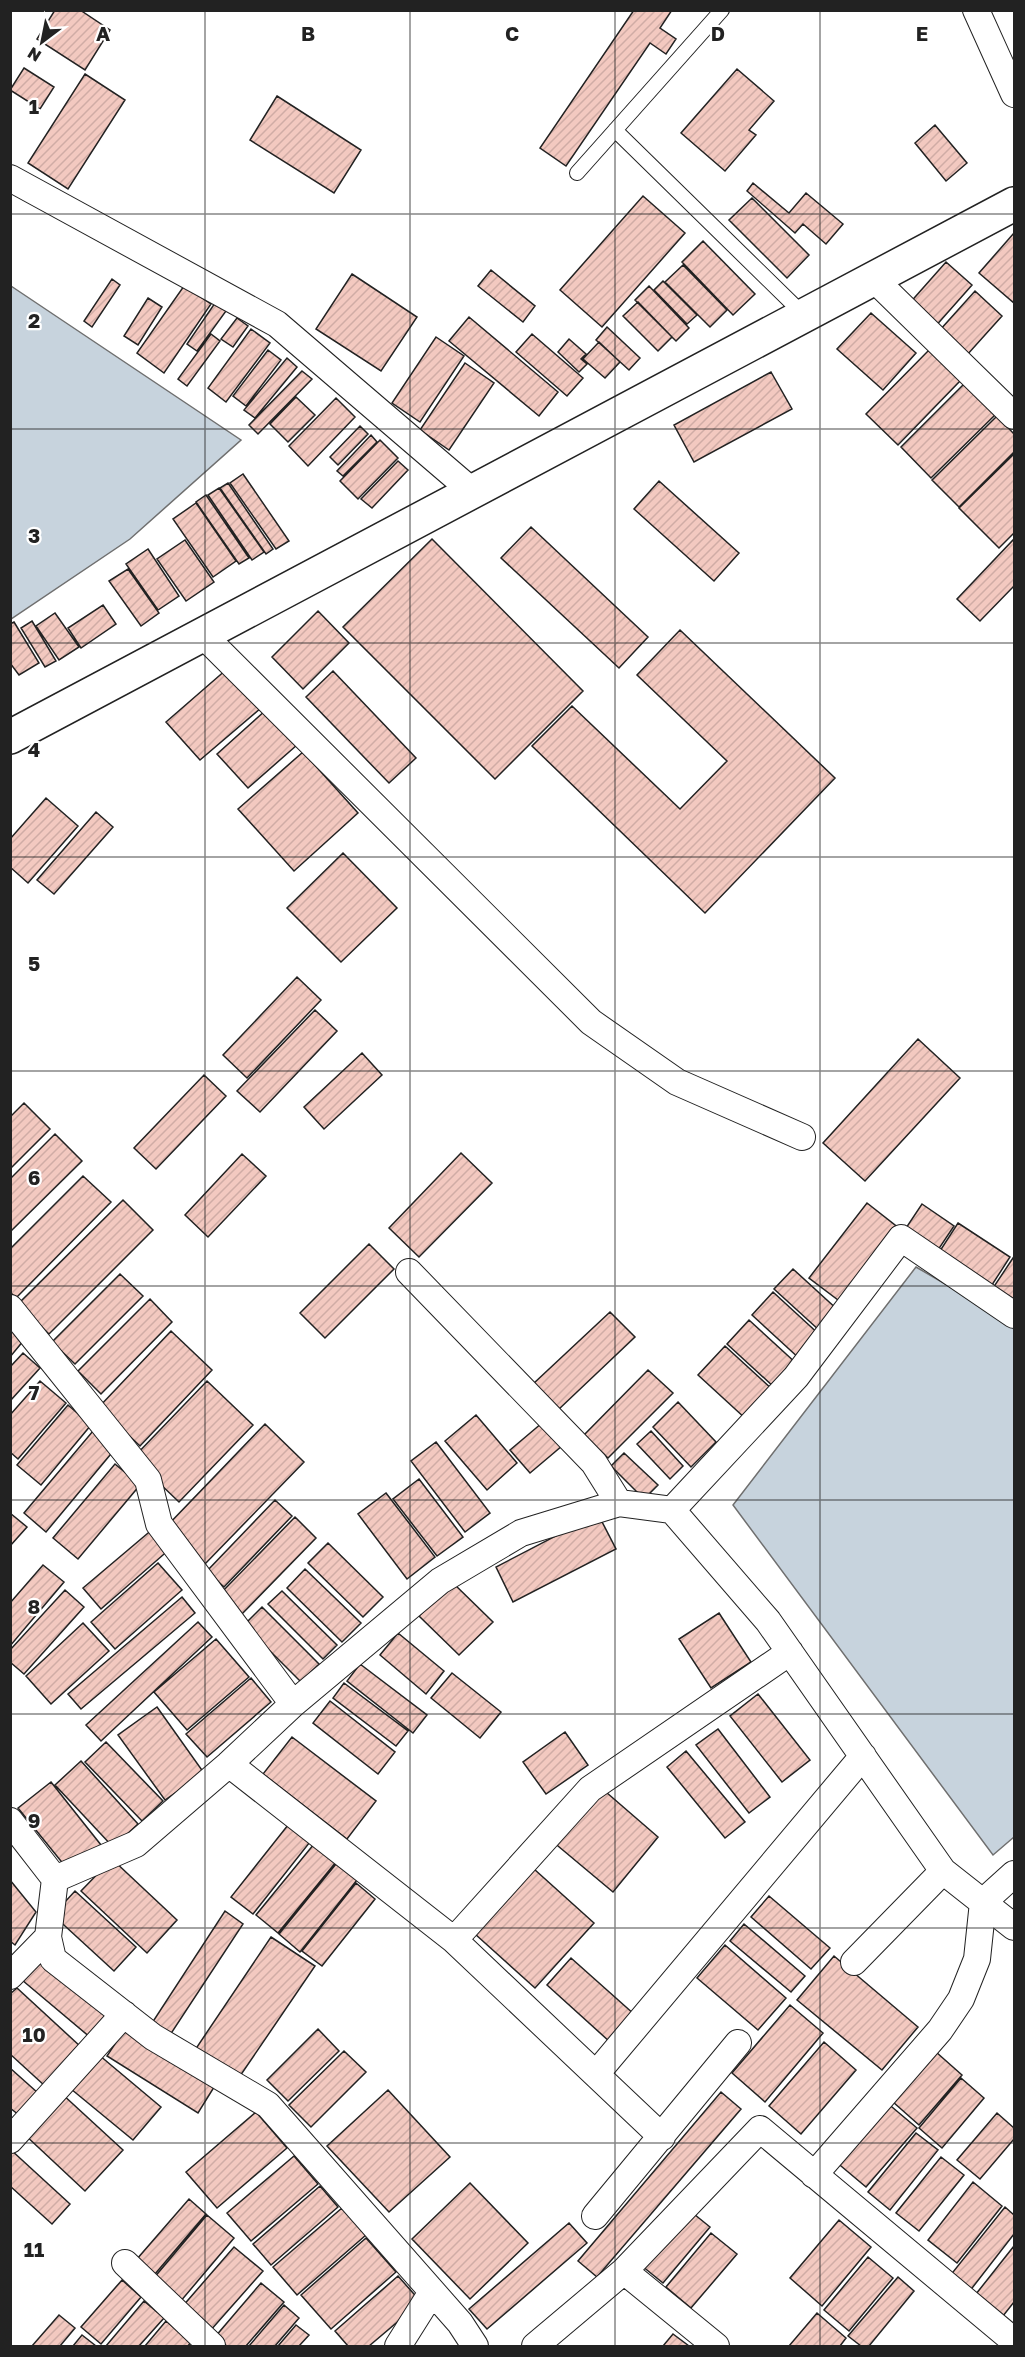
<svg xmlns="http://www.w3.org/2000/svg" width="1025" height="2357" viewBox="0 0 1025 2357" font-family="'Golos Text',sans-serif">
  <style>
    .water { fill: #c7d3dd; stroke: #6f6f6f; stroke-width: 1.5 }
    .building { fill: url(#building-hatch); stroke: #222; stroke-width: 1.5 }
    .lines { fill: none; stroke-linecap: round; stroke-linejoin: round }
    .service-casing { stroke: #222; stroke-width: 16 }
    .minor-casing { stroke: #222; stroke-width: 28 }
    .secondary-casing { stroke: #222; stroke-width: 36 }
    .service { stroke: #fff; stroke-width: 14 }
    .minor { stroke: #fff; stroke-width: 26 }
    .secondary { stroke: #fff; stroke-width: 33 }
    .grid { fill: none; stroke: #222; stroke-width: 1.5; stroke-opacity: 0.55 }
    .grid-label { font-size: 20px; text-anchor: middle; font-weight: bold; fill: #222; stroke: #fff; stroke-width: 4.5; stroke-linejoin: round; paint-order: stroke }
  </style>
  <defs>
    <pattern id="building-hatch" width="6" height="6" patternUnits="userSpaceOnUse" patternTransform="scale(1.5)"><rect width="6" height="6" fill="#f3c9c0"/><path d="M-1 1l2-2M0 6l6-6M5 7l2-2" fill="none" stroke="#d0aca5"/></pattern>
  </defs>
  <rect width="100%" height="100%" fill="#fff"/>
  <!-- water -->
  <path class="water" d="M11,286l230,154 -111,99 -119,80z
    M916,1267l98,57v513l-21,18 -260,-350z"/>
  <!-- building -->
  <path class="building" d="M55,10h25l30,20 -25,40 -48,-31z
    M634,10h38l-12,18 16,11 -10,15 -16,-11 -84,123 -26,-18z
    M24,68l30,19 -14,22 -30,-19z
    M737,69l37,32 -25,29 7,5 -31,36 -44,-38z
    M85,74l40,26 -57,89 -40,-26z
    M277,96l84,54 -27,43 -84,-53z
    M935,125l32,38 -21,18 -31,-38z
    M753,183l36,30 17,-20 37,31 -17,20 -23,-20 -8,9 -48,-42z
    M643,196l42,37 -83,94 -42,-37z
    M752,198l57,57 -22,23 -58,-58z
    M1014,233v70l-35,-30z
    M703,241l52,53 -22,21 -51,-53z
    M946,262l26,23 -38,43 -26,-23z
    M683,265l44,45 -17,17 -45,-45z
    M491,270l44,36 -12,16 -45,-36z
    M352,274l65,43 -36,54 -65,-42z
    M112,279l8,6 -28,42 -8,-6z
    M663,281l34,34 -10,9 -33,-34z
    M184,286l27,18 -47,69 -27,-20z
    M649,286l40,42 -13,13 -41,-41z
    M975,291l27,25 -35,39 -27,-25z
    M148,298l14,9 -24,38 -14,-9z
    M638,302l34,35 -14,14 -35,-35z
    M215,303l11,8 -29,40 -10,-7z
    M871,313l45,40 -33,37 -46,-41z
    M469,317l89,75 -19,24 -90,-75z
    M237,318l11,8 -15,21 -12,-8z
    M607,327l33,31 -11,12 -33,-30z
    M251,329l19,14 -44,59 -18,-14z
    M211,334l9,7 -33,45 -9,-7z
    M532,334l51,44 -16,18 -51,-44z
    M436,337l28,19 -44,66 -28,-19z
    M569,339l17,15 -5,5 6,5 -8,8 -21,-20z
    M599,342l21,20 -15,16 -22,-19z
    M268,350l13,10 -35,46 -13,-10z
    M929,350l31,31 -62,64 -32,-31z
    M287,358l10,9 -42,51 -11,-8z
    M465,363l29,20 -45,67 -29,-20z
    M302,371l10,8 -54,55 -9,-9z
    M771,372l21,37 -98,53 -20,-37z
    M964,384l31,31 -64,63 -30,-31z
    M296,397l19,18 -27,27 -18,-18z
    M336,398l19,19 -47,49 -19,-20z
    M997,416l17,18v18l-55,55 -27,-27z
    M360,426l8,8 -30,31 -8,-8z
    M371,435l6,7 -34,34 -6,-5z
    M380,440l18,18 -40,41 -18,-18z
    M1014,454v79l-15,15 -40,-40z
    M398,461l10,9 -36,38 -11,-9z
    M243,474l46,67 -13,8 -46,-66z
    M659,481l80,72 -25,28 -80,-72z
    M228,483l45,66 -7,5 -46,-66z
    M219,488l45,64 -12,8 -44,-65z
    M206,495l43,63 -10,6 -43,-62z
    M196,503l40,58 -23,16 -40,-58z
    M531,527l117,110 -29,31 -118,-110z
    M432,539l151,152 -88,88 -152,-152z
    M1014,539v47l-34,35 -23,-22z
    M185,540l29,42 -28,19 -29,-42z
    M148,549l31,47 -21,14 -32,-46z
    M128,569l31,44 -18,13 -32,-45z
    M103,605l13,19 -35,24 -13,-20z
    M318,611l31,32 -46,46 -31,-32z
    M55,613l24,34 -20,13 -23,-34z
    M32,621l24,40 -11,6 -24,-39z
    M14,622l25,41 -20,12 -9,-12v-39z
    M680,630l155,148 -130,135 -173,-167 40,-40 108,103 47,-48 -90,-86z
    M227,669l34,39 -61,52 -34,-38z
    M333,671l83,87 -27,25 -83,-86z
    M266,710l31,35 -49,43 -31,-34z
    M303,752l55,61 -64,58 -56,-62z
    M46,798l32,28 -50,57 -18,-16v-28z
    M96,812l17,15 -59,67 -17,-14z
    M343,853l54,55 -56,54 -54,-54z
    M297,977l24,23 -74,78 -24,-23z
    M315,1010l22,21 -77,81 -23,-21z
    M918,1039l42,39 -95,103 -42,-38z
    M362,1053l20,22 -58,54 -20,-22z
    M204,1075l22,21 -70,73 -22,-21z
    M24,1103l26,26 -40,40v-52z
    M55,1134l27,27 -72,71v-53z
    M461,1153l31,30 -73,74 -30,-29z
    M242,1154l24,22 -58,61 -23,-22z
    M83,1176l28,26 -95,96 -6,-6v-43z
    M123,1200l30,30 -104,104 -31,-30z
    M867,1203l33,26 -58,74 -33,-25z
    M922,1204l32,22 -18,27 -32,-22z
    M958,1223l52,34 -20,31 -52,-34z
    M369,1244l25,25 -69,69 -25,-25z
    M1013,1258l1,1v47l-23,-15z
    M793,1269l46,42 -19,20 -46,-42z
    M120,1274l23,22 -68,68 -23,-22z
    M773,1292l49,45 -21,23 -49,-45z
    M150,1299l22,23 -71,72 -23,-23z
    M610,1312l25,25 -77,73 -25,-26z
    M749,1320l48,44 -22,24 -48,-44z
    M10,1328l14,12 -14,17z
    M171,1331l41,39 -72,76 -41,-39z
    M725,1346l48,44 -27,29 -48,-44z
    M23,1353l17,15 -30,33v-34z
    M648,1370l25,23 -65,65 -24,-23z
    M40,1381l26,22 -48,56 -8,-7v-37z
    M207,1381l46,44 -74,77 -46,-44z
    M678,1402l38,40 -25,25 -38,-40z
    M68,1405l23,20 -50,60 -24,-20z
    M476,1415l41,48 -30,27 -42,-49z
    M542,1423l20,23 -32,27 -20,-23z
    M265,1424l39,38 -99,102 -39,-37z
    M93,1431l22,18 -69,83 -22,-19z
    M651,1431l32,35 -13,13 -33,-35z
    M436,1442l54,71 -25,19 -54,-71z
    M624,1453l34,32 -14,14 -33,-33z
    M115,1464l25,21 -62,74 -25,-21z
    M419,1479l44,58 -26,19 -44,-57z
    M386,1493l49,64 -28,22 -49,-65z
    M275,1500l17,16 -68,71 -17,-16z
    M10,1513l17,14 -17,19z
    M598,1514l18,35 -103,53 -17,-35z
    M295,1517l21,21 -76,78 -21,-21z
    M154,1528l17,20 -70,61 -18,-21z
    M328,1543l55,54 -20,20 -55,-54z
    M158,1563l24,27 -67,59 -24,-27z
    M43,1565l21,17 -54,64v-43z
    M305,1569l56,54 -19,19 -55,-54z
    M452,1582l41,40 -34,33 -40,-39z
    M65,1590l19,17 -60,67 -14,-12v-12z
    M282,1591l55,54 -14,14 -55,-55z
    M182,1597l13,16 -114,96 -13,-15z
    M262,1607l57,57 -18,18 -57,-57z
    M719,1613l32,49 -40,26 -32,-49z
    M198,1622l14,15 -111,104 -15,-16z
    M83,1623l26,28 -58,53 -25,-28z
    M398,1633l46,38 -18,23 -46,-39z
    M216,1639l33,38 -62,53 -33,-38z
    M360,1664l67,51 -14,18 -66,-52z
    M452,1673l49,39 -21,26 -49,-40z
    M251,1678l20,24 -64,55 -21,-23z
    M344,1683l64,48 -12,15 -63,-48z
    M758,1694l52,66 -28,22 -52,-66z
    M330,1701l65,51 -17,22 -65,-51z
    M157,1707l47,66 -39,27 -47,-65z
    M718,1729l52,68 -21,16 -53,-68z
    M565,1732l23,33 -42,29 -23,-32z
    M292,1737l84,64 -29,38 -84,-65z
    M106,1742l57,59 -21,20 -57,-59z
    M686,1751l59,71 -20,16 -58,-71z
    M81,1761l57,63 -25,23 -58,-62z
    M51,1782l50,63 -32,26 -51,-63z
    M599,1786l59,51 -45,55 -61,-51z
    M288,1825l22,17 -57,72 -22,-17z
    M314,1844l22,18 -58,71 -22,-18z
    M112,1859l65,61 -30,33 -66,-62z
    M336,1864l21,16 -57,72 -21,-18z
    M534,1869l60,54 -59,65 -60,-54z
    M10,1880l26,32 -21,33 -5,-4z
    M356,1883l19,16 -53,67 -20,-15z
    M75,1891l61,56 -22,24 -61,-56z
    M769,1896l61,52 -19,21 -60,-52z
    M225,1911l18,13 -73,111 -18,-12z
    M744,1924l61,52 -14,16 -61,-51z
    M271,1937l44,29 -77,113 -43,-29z
    M725,1945l61,53 -28,32 -61,-52z
    M834,1956l84,71 -36,43 -85,-70z
    M41,1958l69,58 -19,22 -69,-58z
    M571,1958l64,57 -25,27 -63,-57z
    M17,1988l64,59 -36,39 -35,-32v-60z
    M790,2005l33,28 -58,69 -33,-29z
    M126,2027l90,57 -18,29 -91,-57z
    M318,2029l21,22 -51,50 -21,-21z
    M824,2042l32,28 -55,64 -32,-28z
    M344,2051l22,21 -55,55 -22,-22z
    M936,2052l26,23 -43,50 -26,-23z
    M99,2055l62,52 -28,33 -62,-51z
    M10,2068l28,25 -19,22 -9,-7z
    M961,2078l23,20 -42,50 -23,-20z
    M388,2090l62,67 -61,55 -62,-66z
    M721,2092l20,17 -144,168 -19,-16z
    M61,2093l62,57 -38,41 -62,-58z
    M886,2102l31,26 -51,59 -31,-26z
    M256,2112l31,36 -70,60 -31,-36z
    M997,2113l17,15v11l-34,40 -23,-19z
    M916,2133l22,17 -48,60 -22,-18z
    M10,2149l60,55 -18,20 -42,-38z
    M294,2156l24,28 -67,57 -24,-28z
    M941,2157l23,18 -45,56 -23,-18z
    M973,2182l29,24 -45,57 -29,-23z
    M470,2183l58,60 -58,56 -58,-60z
    M320,2186l18,21 -67,58 -18,-21z
    M189,2199l17,15 -51,60 -18,-15z
    M1005,2207l9,8v19l-45,58 -20,-15z
    M342,2208l24,27 -69,60 -24,-28z
    M689,2210l21,17 -47,56 -21,-17z
    M207,2215l27,23 -54,64 -27,-23z
    M839,2220l32,27 -49,59 -32,-28z
    M569,2223l18,20 -100,86 -18,-20z
    M711,2233l26,21 -46,54 -25,-21z
    M366,2238l30,34 -65,57 -30,-34z
    M1014,2246v56l-11,14 -27,-22z
    M234,2247l29,24 -53,60 -28,-24z
    M868,2257l25,21 -44,53 -25,-21z
    M398,2276l23,26 -52,44h-21l-13,-15z
    M898,2277l16,14 -45,55h-8l-13,-10z
    M122,2280l19,17 -40,47 -20,-17z
    M261,2283l23,19 -38,44h-19l-12,-9z
    M144,2301l20,17 -25,28h-33z
    M284,2305l15,13 -24,28h-26z
    M817,2313l29,25 -6,8h-51z
    M59,2315l16,13 -15,18h-28z
    M166,2321l25,21 -3,4h-43z
    M296,2325l13,10 -10,11h-21z
    M673,2334l16,12h-26z
    M82,2335l14,11h-23z"/>
  <g class="lines">
    <!-- service casing -->
    <g class="service-casing">
      <path id="service" d="M615,130l189,185
        M577,173l145,-163"/>
    </g>
    <!-- minor casing -->
    <g class="minor-casing">
      <path id="minor" d="M976,10l38,84
        M10,178l267,146 196,168
        M874,279l140,137
        M203,635l388,387 86,60 125,55
        M409,1272l185,191 25,40
        M10,1308l138,172 11,44 134,180
        M672,1510l124,-133 105,-139 113,77
        M229,1764l225,176 208,197
        M10,1821l45,58 -7,58 5,22 100,78 115,68 192,218 15,23
        M55,1879l81,-35 93,-80 64,-60 147,-123 81,-48 98,-30 53,7 96,111 175,250 71,56
        M454,1940l136,-151 200,-137
        M854,1962l89,-91
        M10,1976l38,-39
        M596,2074l267,-318
        M10,2140l114,-126
        M814,2175l126,-145 21,-31 16,-40 6,-57 31,-28
        M595,2216l143,-173
        M125,2263l87,83
        M624,2271l136,-142 254,212
        M398,2346l34,-54
        M535,2346l89,-75 92,75"/>
    </g>
    <!-- secondary casing -->
    <g class="secondary-casing">
      <path id="secondary" d="M10,737l1004,-533"/>
    </g>
    <!-- service -->
    <use href="#service" class="service"/>
    <!-- minor -->
    <use href="#minor" class="minor"/>
    <!-- secondary -->
    <use href="#secondary" class="secondary"/>
  </g>
  <!-- grid -->
  <path class="grid" d="M205,10v2336M410,10v2336M615,10v2336M820,10v2336M10,214h1004M10,429h1004M10,643h1004M10,857h1004M10,1071h1004M10,1286h1004M10,1500h1004M10,1714h1004M10,1928h1004M10,2143h1004"/>
  <g class="grid-label">
    <text x="103" y="41">A</text>
    <text x="308" y="41">B</text>
    <text x="512" y="41">C</text>
    <text x="718" y="41">D</text>
    <text x="922" y="41">E</text>
    <text x="34" y="114">1</text>
    <text x="34" y="328">2</text>
    <text x="34" y="543">3</text>
    <text x="34" y="757">4</text>
    <text x="34" y="971">5</text>
    <text x="34" y="1185">6</text>
    <text x="34" y="1400">7</text>
    <text x="34" y="1614">8</text>
    <text x="34" y="1828">9</text>
    <text x="34" y="2042">10</text>
    <text x="34" y="2257">11</text>
  </g>
  <!-- border -->
  <rect width="1025" height="2357" fill="none" stroke="#222222" stroke-width="24"/>
  <!-- north arrow -->
  <g transform="translate(42 42) rotate(212)" stroke="#ffffff" stroke-width="4.5" paint-order="stroke">
  <path d="M0-4.5L10 22L0 15L-10 22Z" fill="#222222"/>
  <text y="-9" font-size="16" font-weight="bold" text-anchor="middle" fill="#222222">N</text>
  </g>
</svg>
